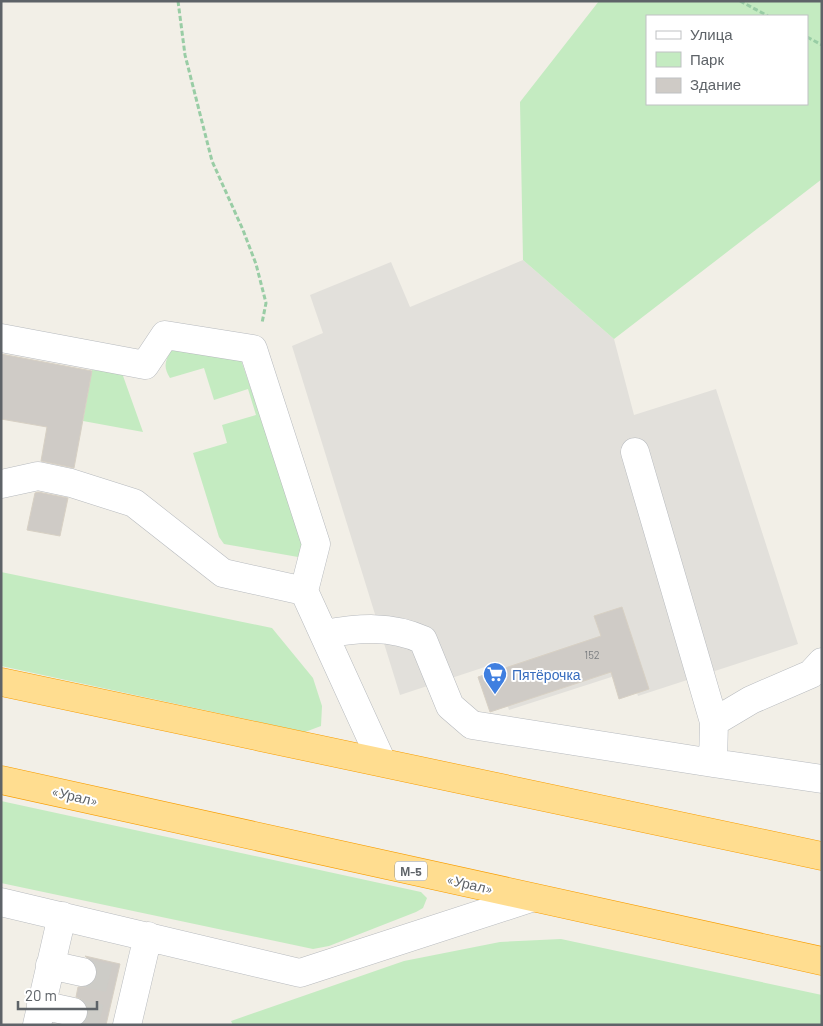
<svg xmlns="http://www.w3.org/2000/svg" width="823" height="1026" viewBox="0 0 823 1026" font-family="Barlow,sans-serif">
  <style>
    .industrial { fill: #e2e0db }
    .green { fill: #c4ebc1; fill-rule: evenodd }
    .building { fill: #cfcbc6; stroke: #d7d0c4 }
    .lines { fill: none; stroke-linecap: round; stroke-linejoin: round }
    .minor-tunnel { stroke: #cdccc7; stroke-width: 28; stroke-dasharray: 28 14; stroke-linecap: butt }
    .minor-casing { stroke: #b7babe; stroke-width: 29 }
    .highway-casing { stroke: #f89d00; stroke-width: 29 }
    .path { stroke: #99cda5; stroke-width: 3; stroke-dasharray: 5 2.5; stroke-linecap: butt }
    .minor { stroke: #fff; stroke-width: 28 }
    .highway { stroke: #ffdd90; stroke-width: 28 }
    .labels { text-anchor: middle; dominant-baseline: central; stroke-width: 4; stroke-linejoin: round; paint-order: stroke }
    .number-label { font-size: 11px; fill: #7a7d80 }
    .shield { fill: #fff; stroke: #8e9295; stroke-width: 1 }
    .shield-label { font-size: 12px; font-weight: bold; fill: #5e6368 }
    .shop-label { font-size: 14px; fill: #366cbe; stroke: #fff; text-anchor: start }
    .street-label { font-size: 14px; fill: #5e6368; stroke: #fff }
  </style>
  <rect width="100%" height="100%" fill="#f2efe7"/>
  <!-- industrial -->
  <path class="industrial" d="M523,260l91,79 20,76 82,-26 82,255 -160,52 -8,-25 -121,39 -15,-46 -94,31 -108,-349 31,-13 -13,-38 81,-33 19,45z"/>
  <!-- green -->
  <path class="green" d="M599,1h223v178l-208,160 -91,-79 -3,-158zM647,16h160v88h-160z
    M184,347l57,13 63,184 -1,10 -5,3 -74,-13 -5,-7 -26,-84 34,-10 -5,-18 34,-10 -8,-26 -34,11 -10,-32 -34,10c-7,-11 -5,-17 1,-27z
    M92,370l30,3 21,59 -60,-11z
    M1,572l271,56 41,50 9,28 -1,20 -16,6 -304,-66z
    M1,801l420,91 6,6 -4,10 -7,4 -87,34 -16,3 -312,-66z
    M561,939l261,56v30h-589l-2,-4 173,-60 96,-19z"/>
  <!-- building -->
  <path class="building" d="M1,354l91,17 -18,97 -33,-7 6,-34 -46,-8z
    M38,492l30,6 -8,38 -33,-6 8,-37z
    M622,607l27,82 -30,10 -8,-27 -121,40 -12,-35 123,-41 -7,-20z
    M85,956l35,8 -14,61h-25l7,-9v-8l-4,-7 -8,-4 2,-10h8l7,-4 4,-8v-8z"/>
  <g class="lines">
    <!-- minor-tunnel -->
    <path class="minor-tunnel" d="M82,972l34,8
      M73,1012l34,8"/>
    <!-- minor casing -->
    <g class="minor-casing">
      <path id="minor" d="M1,338l144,27 20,-30 88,14 63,195 -12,47
        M635,452l79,270
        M1,484l37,-8 33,7 63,20 89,70 81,18 78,171
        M324,634c34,-6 67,-9 99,6l27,66 22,19 241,38
        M822,662l-11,12 -60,26 -37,22 -1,41 109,16
        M1,902l299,71 231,-75
        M50,965l32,7
        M41,1005l32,7
        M37,1025l25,-109
        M127,1025l21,-89"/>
    </g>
    <!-- highway casing -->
    <g class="highway-casing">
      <path id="highway" d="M1,682l821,174
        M1,780l821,181"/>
    </g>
    <!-- path -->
    <path class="path" d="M178,1l7,54 27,106 31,69 13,34 10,39 -4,20
      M740,1l28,15
      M807,37l15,8"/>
    <!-- minor -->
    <use href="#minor" class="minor"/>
    <!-- highway -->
    <use href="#highway" class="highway"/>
  </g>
  <!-- icons -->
  <defs>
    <g id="supermarket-pin" transform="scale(1.25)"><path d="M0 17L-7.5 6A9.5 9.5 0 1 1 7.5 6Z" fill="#3f7fe0" stroke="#fff"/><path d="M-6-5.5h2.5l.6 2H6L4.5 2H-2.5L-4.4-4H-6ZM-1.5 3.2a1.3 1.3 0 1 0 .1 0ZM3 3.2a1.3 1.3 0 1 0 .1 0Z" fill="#fff"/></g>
  </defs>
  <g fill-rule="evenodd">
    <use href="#supermarket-pin" x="495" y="674"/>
  </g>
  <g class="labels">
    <!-- number labels -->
    <g class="number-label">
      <text x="592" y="654">152</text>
    </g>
    <!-- shield labels -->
    <rect class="shield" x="395" y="861.5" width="32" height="19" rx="4"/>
    <g class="shield-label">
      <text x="411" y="871">М-5</text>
    </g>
    <!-- shop labels -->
    <g class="shop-label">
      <text x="512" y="674">Пятёрочка</text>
    </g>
    <!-- street labels -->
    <g class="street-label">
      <text transform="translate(75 796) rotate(13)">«Урал»</text>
      <text transform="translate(470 884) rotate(13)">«Урал»</text>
    </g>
  </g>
  <!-- border -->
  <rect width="823" height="1026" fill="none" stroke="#5e6368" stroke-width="5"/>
  <!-- legend -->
  <rect x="646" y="15" width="162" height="90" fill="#ffffff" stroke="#bfc1c3"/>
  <rect x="656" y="31" width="25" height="8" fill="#ffffff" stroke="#bfc1c3"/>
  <text x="690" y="40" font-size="15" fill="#5e6368">Улица</text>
  <rect x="656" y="52" width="25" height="15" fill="#c4ebc1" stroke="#bfc1c3"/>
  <text x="690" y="65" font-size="15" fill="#5e6368">Парк</text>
  <rect x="656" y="78" width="25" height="15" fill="#cfcbc6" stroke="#bfc1c3"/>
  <text x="690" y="90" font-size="15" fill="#5e6368">Здание</text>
  <!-- scale -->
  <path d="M18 1001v8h79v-8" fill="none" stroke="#5e6368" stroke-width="2.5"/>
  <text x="25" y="1001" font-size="15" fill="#5e6368" stroke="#ffffff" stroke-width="4" paint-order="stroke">20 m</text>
</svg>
